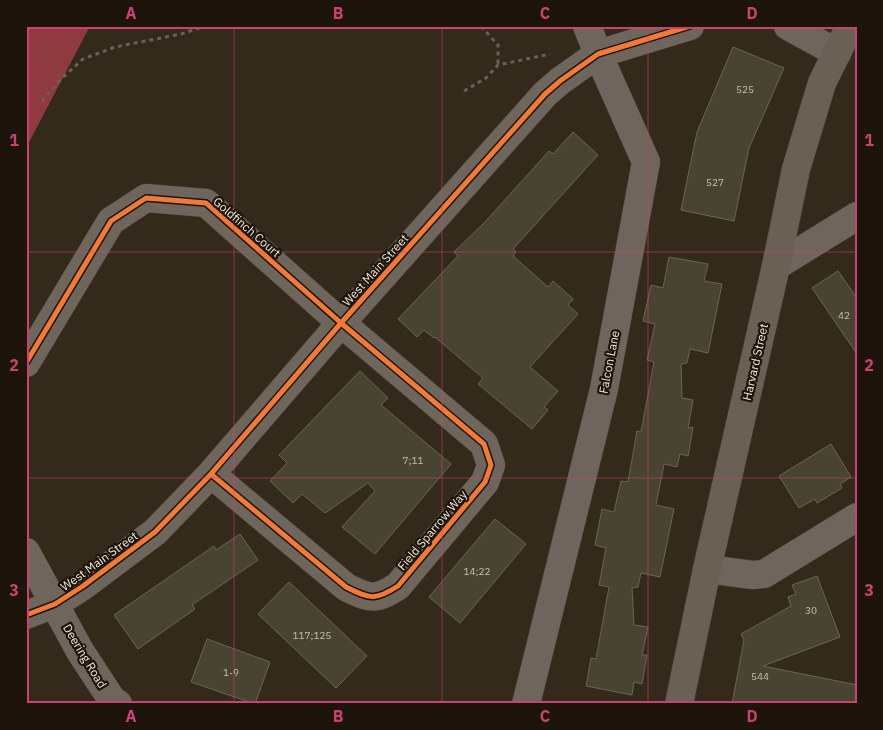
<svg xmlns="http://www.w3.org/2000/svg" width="883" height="730" viewBox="0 0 883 730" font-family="'IBM Plex Sans',sans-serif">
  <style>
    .forest { fill: #8f3a3f }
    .building { fill: #494332; stroke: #6a6558 }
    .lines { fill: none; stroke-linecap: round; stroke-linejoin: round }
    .minor-casing { stroke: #4d453a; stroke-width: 29 }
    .secondary-casing { stroke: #4d453a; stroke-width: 29 }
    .path { stroke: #696158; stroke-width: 3; stroke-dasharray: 4 4; stroke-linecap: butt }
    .minor { stroke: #6e665c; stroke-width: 28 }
    .secondary { stroke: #696056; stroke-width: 28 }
    .cycleway-casing { stroke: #1d150b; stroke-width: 8 }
    .cycleway { stroke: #f17a3a; stroke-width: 5 }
    .grid { fill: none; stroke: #cc4174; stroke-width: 1; stroke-opacity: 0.55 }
    .labels { text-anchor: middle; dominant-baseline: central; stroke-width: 4.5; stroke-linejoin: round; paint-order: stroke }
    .number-label { font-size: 10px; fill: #c8beae }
    .street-label { font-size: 12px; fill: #f3e7d8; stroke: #1d150b }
    .neatline { fill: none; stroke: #cc4174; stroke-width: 2 }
    .grid-label { font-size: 16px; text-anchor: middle; font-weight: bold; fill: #cc4174 }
  </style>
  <rect width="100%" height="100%" fill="#332a1c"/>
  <!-- forest -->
  <path class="forest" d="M26,26h64l-64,122z"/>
  <!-- building -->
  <path class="building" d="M733,47l51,21 -35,80 -15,73 -53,-11 16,-78z
    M573,132l25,23 -85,94 3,3 -3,4 35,31 5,-6 20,18 -5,6 10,9 -48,53 28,24 -14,16 4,3 -16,19 -54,-45 5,-6 -48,-41 -1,1 -10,-8 -7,7 -19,-18 60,-63 -4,-4 31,-30 64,-71 4,3z
    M669,257l39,7 -4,17 18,3 -14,69 -18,-4 -3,14 -6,1 1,34 11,2 -5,28 5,-1 -5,29 -8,-2 -3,13 -13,-3 -8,41 18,4 -14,68 -19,-4 -3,14 -6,1 2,37 14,2 -6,28h5l-5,29 -8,-2 -2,13 -46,-9 5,-28 5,1 13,-72 -10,-2 7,-37 -11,-3 7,-36 12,3 7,-31 7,1 9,-51 4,1 13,-70 -7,-2 8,-36 -12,-3 8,-36 12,3z
    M838,271l19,27v56l-45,-66z
    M360,371l28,27 -7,7 70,59 -76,90 -33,-27 33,-36 -7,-8 -43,30 -23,-19 -9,9 -23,-22 17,-18 -8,-8z
    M831,444l20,33 -11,7 2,4 -25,15 -2,-4 -16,9 -20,-32z
    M495,519l31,25 -66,79 -31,-26z
    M240,534l18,26 -66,45 3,4 -57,40 -24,-34 100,-69 2,4z
    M817,576l23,61 -77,29 94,19v19h-125l12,-64 -3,-6 50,-28 -3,-9 8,-3 -4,-9z
    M289,582l78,74 -31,32 -78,-74z
    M207,639l63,23 -15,42 -64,-22z"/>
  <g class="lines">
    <!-- minor casing -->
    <g class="minor-casing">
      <path id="minor" d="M788,26l49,27
        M776,266l81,-50
        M26,363l85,-142 35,-23 60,5 135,120 143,121 7,21 -6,17 -87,104c-23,15 -28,13 -52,1l-135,-113
        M26,552l54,99 32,49 6,4
        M707,569l46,6 11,-1 93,-57
        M26,615l29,-11 28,-18 72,-54 56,-58 130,-151 204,-229 15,-13 38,-27 92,-28
        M526,704l78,-315 42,-227 -48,-108 -11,-28"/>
    </g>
    <!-- secondary casing -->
    <g class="secondary-casing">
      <path id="secondary" d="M679,704l28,-135 69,-303 20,-97 26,-86 28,-57"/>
    </g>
    <!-- path -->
    <path class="path" d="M481,26l17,19v20
      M464,91l22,-13 12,-13 52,-11
      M42,101l19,-22 22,-20 32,-12 66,-13 24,-8"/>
    <!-- minor -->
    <use href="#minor" class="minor"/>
    <!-- secondary -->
    <use href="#secondary" class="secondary"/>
    <!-- cycleway casing -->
    <g class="cycleway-casing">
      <path id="cycleway" d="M26,363l85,-142 35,-23 60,5 135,120 143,121 7,21 -6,17 -87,104c-23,15 -28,13 -52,1l-135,-113
        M26,615l29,-11 28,-18 72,-54 56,-58 130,-151 204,-229 15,-13 38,-27 92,-28"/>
    </g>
    <!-- cycleway -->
    <use href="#cycleway" class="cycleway"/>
  </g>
  <!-- grid -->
  <path class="grid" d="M234,26v678M442,26v678M648,26v678M26,252h831M26,478h831"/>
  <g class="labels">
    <!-- number labels -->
    <g class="number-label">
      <text x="745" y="89">525</text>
      <text x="715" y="182">527</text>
      <text x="844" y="315">42</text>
      <text x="413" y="460">7;11</text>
      <text x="477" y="571">14;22</text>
      <text x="811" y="610">30</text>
      <text x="312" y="635">117;125</text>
      <text x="231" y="672">1-9</text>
      <text x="760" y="676">544</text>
    </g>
    <!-- street labels -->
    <g class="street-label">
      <text transform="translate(247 227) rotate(41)">Goldfinch Court</text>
      <text transform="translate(375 270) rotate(-48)">West Main Street</text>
      <text transform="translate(609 362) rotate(-79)">Falcon Lane</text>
      <text transform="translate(755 362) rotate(-77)">Harvard Street</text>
      <text transform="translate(432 530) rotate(-50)">Field Sparrow Way</text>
      <text transform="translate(99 561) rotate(-36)">West Main Street</text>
      <text transform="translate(85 656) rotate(59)">Deering Road</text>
    </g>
  </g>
  <!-- border -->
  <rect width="883" height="730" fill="none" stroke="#1d150b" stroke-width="55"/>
  <rect x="28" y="28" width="828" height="674" class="neatline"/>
  <g class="grid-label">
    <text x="131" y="19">A</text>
    <text x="338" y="19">B</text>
    <text x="545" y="19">C</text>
    <text x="752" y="19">D</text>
    <text x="14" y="146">1</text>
    <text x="869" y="146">1</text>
    <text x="14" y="371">2</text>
    <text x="869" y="371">2</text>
    <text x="14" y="596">3</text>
    <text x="869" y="596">3</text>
    <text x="131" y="722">A</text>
    <text x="338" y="722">B</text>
    <text x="545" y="722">C</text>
    <text x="752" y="722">D</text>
  </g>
</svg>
